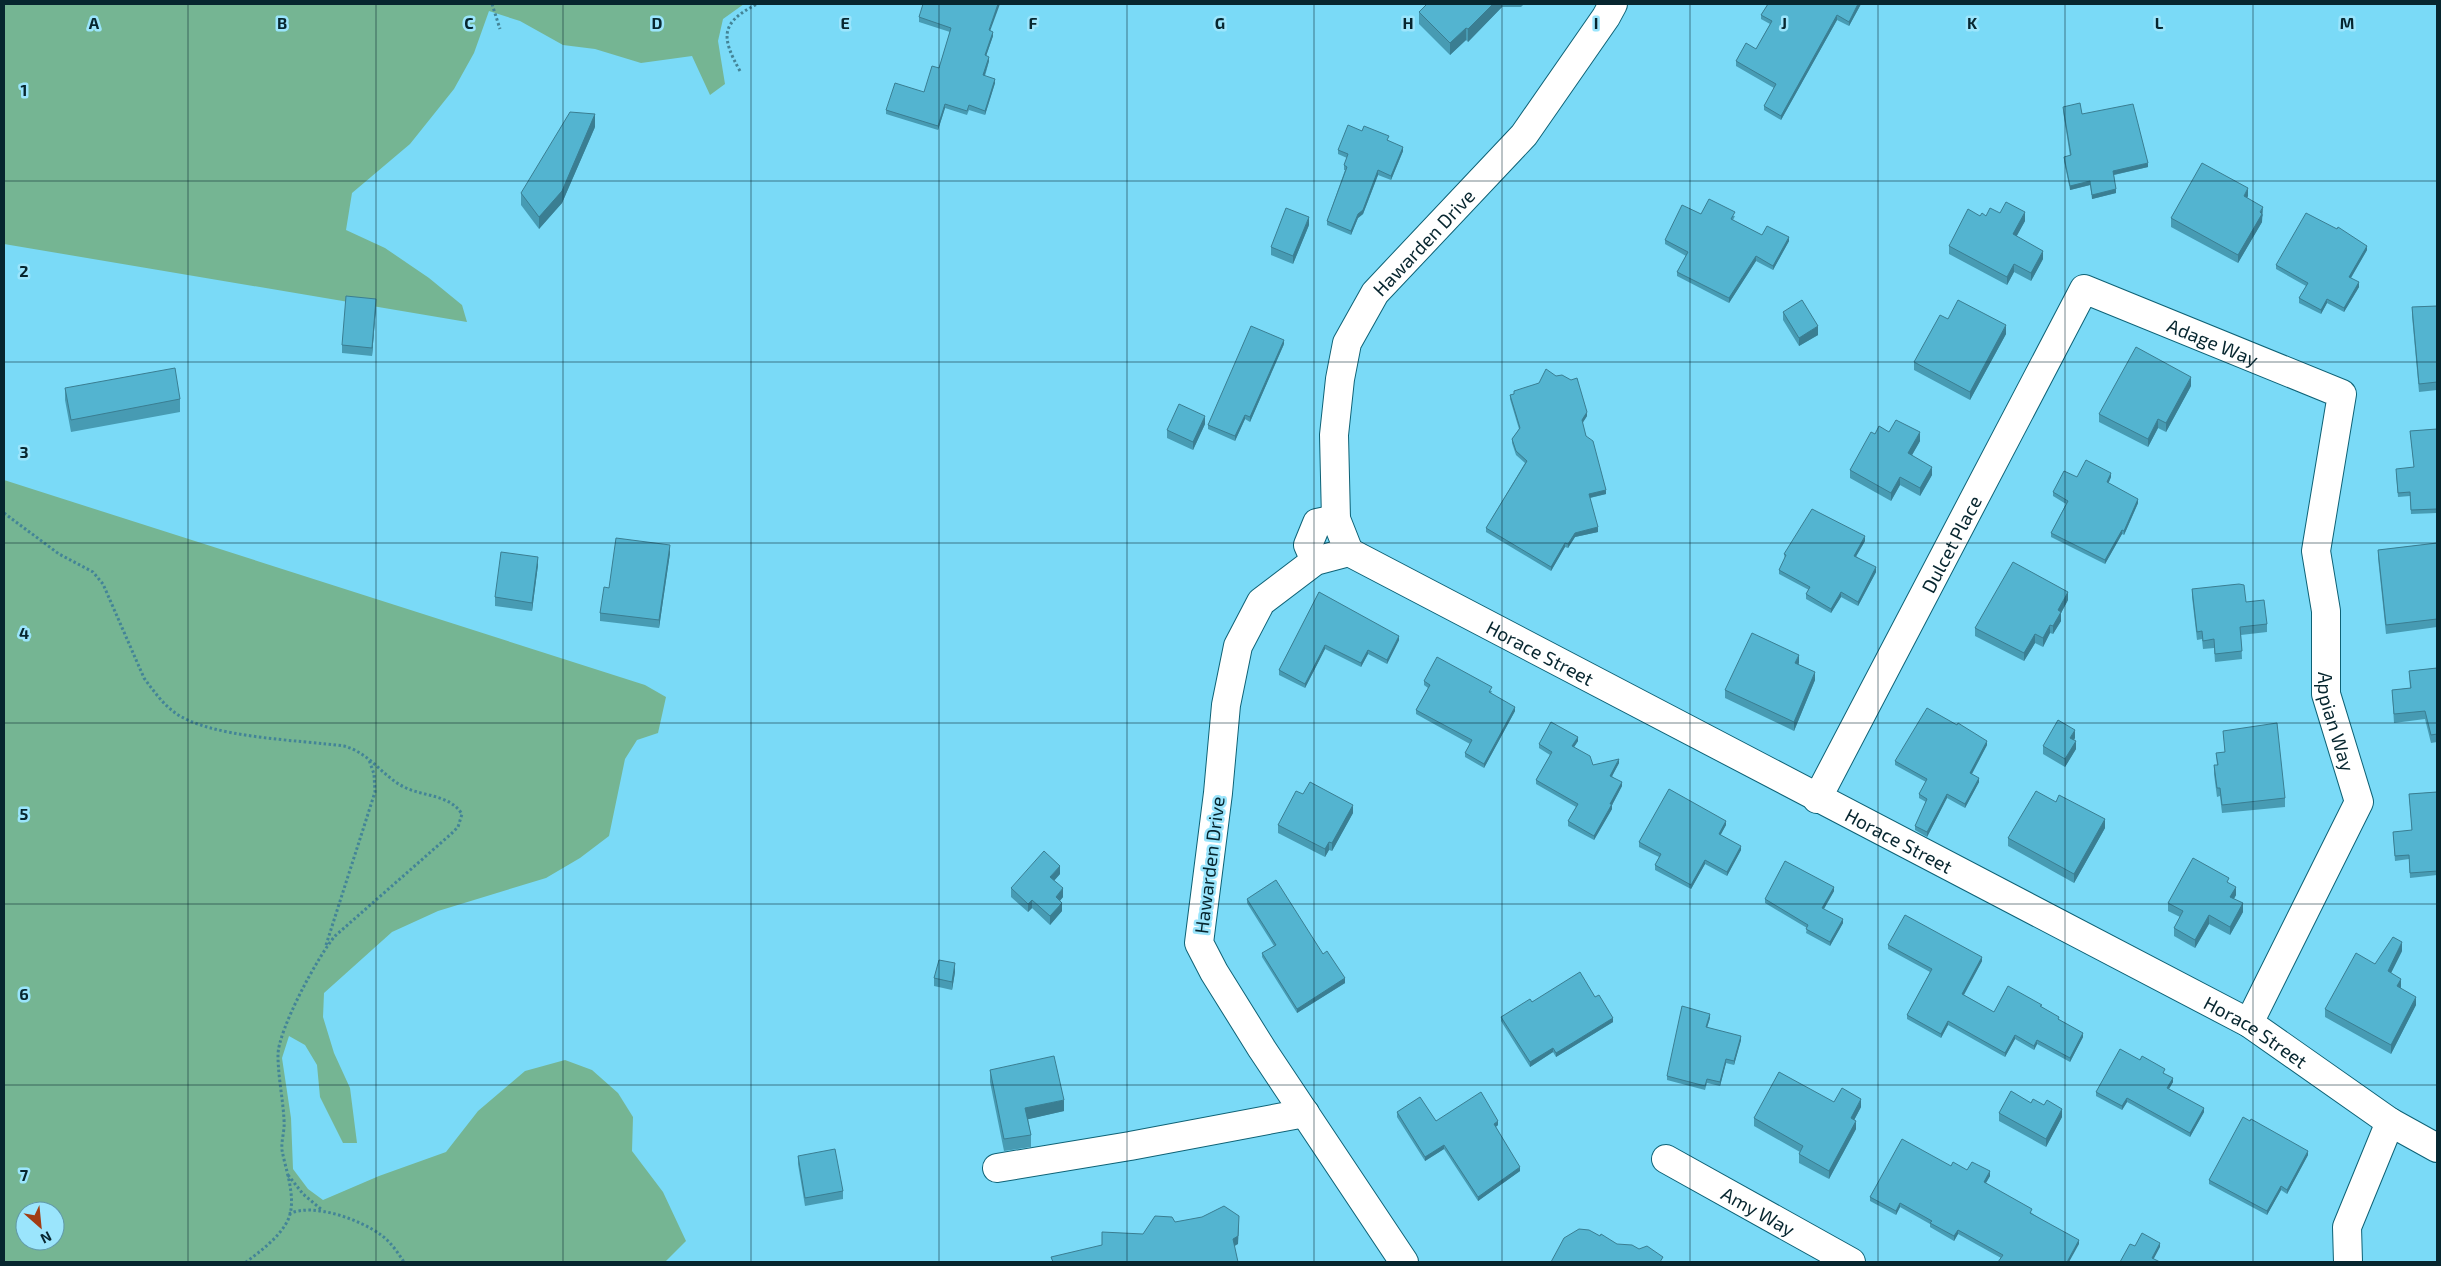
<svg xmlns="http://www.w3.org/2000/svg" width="2441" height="1266" viewBox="0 0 2441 1266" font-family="'Exo 2',sans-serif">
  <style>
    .green { fill: #75b593; fill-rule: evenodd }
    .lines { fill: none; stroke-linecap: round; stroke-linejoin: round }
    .minor-casing { stroke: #0e6276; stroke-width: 30 }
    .path { stroke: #438497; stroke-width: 3; stroke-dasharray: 2.5 2.5; stroke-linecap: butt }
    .minor { stroke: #fff; stroke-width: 28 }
    .wall { fill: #479bb3 }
    .shaded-wall { fill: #3a7e92 }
    .building { fill: #53b4d0; stroke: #3a7e92 }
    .grid { fill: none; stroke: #07262f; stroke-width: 1; stroke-opacity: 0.55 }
    .labels { text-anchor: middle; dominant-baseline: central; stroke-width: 5; stroke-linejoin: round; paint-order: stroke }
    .street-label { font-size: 19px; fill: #07262f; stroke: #9be5fc }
    .grid-label { font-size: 16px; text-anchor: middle; font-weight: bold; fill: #07262f; stroke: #9be5fc; stroke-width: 5; stroke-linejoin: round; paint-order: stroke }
  </style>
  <rect width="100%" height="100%" fill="#7adaf7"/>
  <!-- green -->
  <path class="green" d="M4,4h740l-21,15 -5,22 7,43 -15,11 -18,-39 -51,7 -46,-14 -32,-4 -43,-24 -31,-10 -15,42 -20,36 -44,55 -58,49 -6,37 39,18 44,30 33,27 5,17 -463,-78z
    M4,480l641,205 21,12 -8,36 -21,7 -12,19 -16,77 -29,22 -34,20 -108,33 -46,21 -68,61 -1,24 11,36 16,35 7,55h-14l-23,-46 -3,-32 -12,-20 -16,-9 -7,22 9,60 2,51 15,20 15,11 56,-24 67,-24 32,-41 47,-40 40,-11 27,10 26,23 15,24 -1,34 31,41 23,49 -21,21h-661zM25,1211h30v30h-30z"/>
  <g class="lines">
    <!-- minor casing -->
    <g class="minor-casing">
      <g id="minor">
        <path id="s1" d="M1349,552l900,471 141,99 47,26"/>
        <path d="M1349,552l-34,9 -54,41 -23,44 -12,59 -8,88 -19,150 15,29 48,77 142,213"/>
        <path id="s2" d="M1349,552l-13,-33 -2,-84 6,-56 7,-36 28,-50 149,-158 82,-118 7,-13"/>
        <path d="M1315,561l-7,-16 9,-22 19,-4"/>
        <path id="s3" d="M1817,799l267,-510 258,105 -26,157 10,60v83l33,108 -110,221"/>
        <path id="s4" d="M1666,1159l185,103"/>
        <path d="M997,1168l133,-22 175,-33"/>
        <path d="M2348,1262l-1,-35 43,-105"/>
      </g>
    </g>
    <!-- path -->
    <path class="path" d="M492,4l8,25
      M740,71c-19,-34 -20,-48 17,-67
      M4,513l55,41 34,18 10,12 41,94c9,12 18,25 30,34 34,26 126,28 170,34 26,7 38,30 60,41 20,10 45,7 58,27l-4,13 -7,7 -116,102c-17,20 -57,94 -57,119 0,22 5,44 6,65 1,11 -3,20 -2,30 4,22 16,51 5,72 -9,16 -26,29 -41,40
      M326,945l49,-153 -1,-18 -5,-14
      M288,1175l15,19 19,16
      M289,1214c24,-12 72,6 92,21 10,7 17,18 23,27"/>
    <!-- minor -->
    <use href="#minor" class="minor"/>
  </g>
  <!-- wall -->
  <path class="wall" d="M1427,4h97l-3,3h-19l-34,35 -2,-2 -16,15 -31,-31v-12z
    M1768,4h93l-12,22 -12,-6 -56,100 -17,-10v-4l10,-18 -38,-22v-5l20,-12 14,-25 -9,-5v-4z
    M919,17l72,14 2,5 -7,20 3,5 -4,15 10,7 -10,32 -16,-5 -2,5 -22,-7 -7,22 -52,-16v-4l38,-18 15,-24 11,-36 -31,-10z
    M2063,107l19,7 66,53 -34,8 2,18 -24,6 -2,-14 -20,5 -6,-29v-4l6,-1 -7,-45z
    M595,127l-33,76 -23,26 -18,-24v-12z
    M1362,131l27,10 14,10 -12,29 -13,-5 -15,39 -5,4 -7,17 -24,-10v-4l18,-51h-1v-5l3,-7 -9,-4v-4z
    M2248,196l-1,2 16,17 -1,2v5l-24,41 -67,-36v-9z
    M2000,213l25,8 -9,15 27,23 -12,22 -17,-9 -7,13 -58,-31v-8l31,-30h6z
    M1701,214l34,2 -2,4 29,15 27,6 -16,29 -17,-9 -27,42 -52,-27v-4l9,-16 -21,-12v-4z
    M1309,225l-16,39 -22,-9v-8z
    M2367,250l-16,28 8,9 -15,25 -17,-9 -6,11 -22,-11v-5l7,-12 -30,-17v-4z
    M2437,306v84l-18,2 -7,-76v-9z
    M376,307l-4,49 -30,-3v-8z
    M1783,312l35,23 -19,11 -16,-26z
    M1948,319l58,15 -36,66 -56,-30v-8z
    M1284,344l-34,78 -5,-3 -10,22 -27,-12v-4z
    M2191,386l-25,46 -8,-4 -10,19 -49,-25v-8z
    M65,388l115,11v13l-109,20 -6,-32z
    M1514,391l73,25 -5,7 4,13 20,58 -16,4 8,34 -23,5 -7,11 -3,-1 -14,24 -65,-39v-4l39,-65 -9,-8 -4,-12v-4l7,-10 -9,-30v-4l4,-1z
    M1205,424l-12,26 -26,-12v-8z
    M2437,429v84l-26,1 -1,-18 -12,1 -2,-24 18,-6 -4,-36z
    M1889,432l31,9 -8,14 20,20 -12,21 -20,-11 -9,16 -41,-23v-8l25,-36z
    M2077,477h34l-3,6 30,20 -14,32 -2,-1 -17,30 -54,-27v-4l15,-29 -13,-8v-4z
    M1865,541l-9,15 20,16 -18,34 -17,-9 -10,16 -25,-14v-5l3,-4 -30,-16v-4l6,-11 -1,-5z
    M2437,543v84l-51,7 -8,-76v-8z
    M670,553l-11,75 -59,-7v-8z
    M538,565l-6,46 -37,-5v-9z
    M2192,589l54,13 21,22v8l-26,3 1,24 -27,3 -1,-14 -11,1 -1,-10 -5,1 -5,-43z
    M1319,592l80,48 -12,24 -19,-10 -7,13 -36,-18 -20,39 -26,-13v-5z
    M2068,600l-7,13v8l-8,13 -3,-1 -7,14 -8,-4 -11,18 -49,-25v-8z
    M1799,663l-1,1 17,16 -21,51 -69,-33v-8z
    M2437,668v74l-6,1 -6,-24 -31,4 -2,-33 18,-2 -1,-17z
    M1424,681l68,10 -1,2 24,18 -31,57 -19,-11v-4l5,-9 -54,-30v-4l12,-22 -4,-3z
    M2223,731l62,67v9l-63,6 -2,-17 -3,1 -3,-23v-9h3l-1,-12 9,-1z
    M2075,738l-1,2 2,9 -11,18 -22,-13v-8z
    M1578,741l-4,6 19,18 26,-2 -7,13 10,10 -10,19v4l-18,31 -26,-14v-5l8,-14 -40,-23v-4l14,-25 -11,-7v-4z
    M1987,745l-15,29 7,8 -14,26 -18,-10 -20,39 -12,-7v-4l11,-24 -7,-4v-4l7,-12 -31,-17v-4z
    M2437,792v83l-27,3 -1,-19 -14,2 -2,-29 19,-1 -3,-37z
    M1303,794l50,19 -21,38 -3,-1 -4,7 -47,-24v-8z
    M2056,802l49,26 -31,55 -66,-37v-8z
    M1726,825l-6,10 21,15 -14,26 -22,-12 -14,25 -36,-19v-5l4,-8 -20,-10v-5z
    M1060,874l-6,7 9,16 -3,4 2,10 -12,14 -18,-17 -4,4 -17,-15v-9z
    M2229,883l7,12 -2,4 9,13 -13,23 -21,-11 -14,24 -21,-12v-8l6,-11 -12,-6v-8z
    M1834,891l-10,18 19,14 -13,23 -24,-13 1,-5 -42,-25v-4z
    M1247,899l76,55 22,29 -48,30 -35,-56v-4l12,-7 -27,-43z
    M1888,945l94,16 -18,34 30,17 48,-5 41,30 -13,25 -33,-18 -3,6 -19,-11 -10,18 -57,-32 -7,13 -34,-19v-4l23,-43 -42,-23z
    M2402,951l-11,22 10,14v1l15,17 -25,49 -66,-37v-8l50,-45z
    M955,972l-3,18 -18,-4v-8z
    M1595,997l18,25 -57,35 -3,-5 -23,15 -29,-46v-4l31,-15z
    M1710,1018l-3,9 34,13 -7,25 -8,-2 -6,23 -13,-3 -2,7 -38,-10v-4z
    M990,1070l74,41 -36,8 3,16v12l-27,4 -14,-69z
    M2165,1074l8,8 -4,7 35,23 -14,25 -63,-35 -5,8 -26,-14v-4z
    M1834,1102l27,5 -7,13 2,9 -27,50 -30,-16v-9l1,-2 -46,-26v-8z
    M2031,1103l31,14 -16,30 -47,-26v-8z
    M1397,1112l39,9 62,4 -2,2 24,44 -42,30 -34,-52 -19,12 -28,-44z
    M2308,1155l-21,39 -6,-4 -14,25 -58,-31v-4z
    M798,1156l45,35v8l-38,7 -7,-42z
    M1951,1166l39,10 -4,7 93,61 -78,14 -43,-24 -4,7 -24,-14v-3l-30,-17 -4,8 -26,-14v-4z"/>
  <!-- shaded-wall -->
  <path class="shaded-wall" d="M998,4h2l-11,30v-4z
    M1493,4h9v3l-34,35v-13z
    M1858,4h3l-12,22v-4z
    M1837,15v5l-56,100v-4z
    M1466,28v12l-16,15v-12z
    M993,32v4l-8,23v-4z
    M989,57v4l-6,19v-5z
    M995,79v4l-10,32v-4z
    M945,104v4l-7,22v-4z
    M595,114v13l-33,76 -23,26v-12z
    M1403,147v4l-12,29v-4z
    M2148,163v4l-35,8v-4z
    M1378,170v5l-15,39 -5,4 -7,17v-4l7,-17z
    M2090,181v4l-20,5v-4z
    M2248,188v8l-4,8v-8z
    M2116,189v4l-24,6v-4z
    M2263,207l-1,15 -24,41v-8z
    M2025,212v9l-12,22v-9z
    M1309,217v8l-16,39v-8z
    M1789,237v4l-16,29v-4z
    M2367,246v4l-18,31v-4z
    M2043,251v8l-12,22v-8z
    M1756,256v5l-27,42v-5z
    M2014,264v8l-7,13v-8z
    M2359,282v5l-15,25v-4z
    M376,299v8l-4,49v-8z
    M2327,299v4l-6,11v-4z
    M2006,325v9l-36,66v-8z
    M1818,326v9l-19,11v-8z
    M1284,340v4l-34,78v-5z
    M2191,377v9l-25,46v-9z
    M1587,412v4l-5,8v-4z
    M1245,415v4l-10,22v-5z
    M1205,416v8l-12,26v-8z
    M2158,419v9l-10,19v-8z
    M1920,432v9l-12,21v-9z
    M1932,467v8l-12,21v-8z
    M2111,473v4l-4,10v-5z
    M1900,477v8l-9,16v-8z
    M1606,490v4l-17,4v-4z
    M2138,499v4l-14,32v-4z
    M1598,527v5l-23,5 -7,11v-4l7,-11z
    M2122,530v4l-17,30v-4z
    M1865,536v5l-11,19v-4z
    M1565,543v4l-14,24v-4z
    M670,545v8l-11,75v-8z
    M538,557v8l-6,46v-8z
    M1876,567v5l-18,34v-4z
    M1841,592v5l-10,16v-4z
    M2068,592v8l-7,13v8l-8,13v-8l5,-16z
    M2050,625v8l-7,14v-9z
    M2035,634v9l-11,18v-8z
    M1399,636v4l-12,24v-4z
    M1325,645v4l-20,39v-4z
    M1368,650v4l-7,13v-4z
    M1799,655v8l-4,8v-8z
    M1815,672v8l-21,51v-9z
    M1515,707v4l-31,57v-4z
    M2075,730v8l-5,8v-8z
    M1578,737v4l-6,9v-4z
    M1987,741v4l-17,32v-4z
    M2076,741v8l-11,18v-8z
    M1619,759v4l-9,17v-4z
    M1979,778v4l-14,26v-4z
    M1622,782v4l-10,19v4l-18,31v-4l16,-32z
    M1947,794v4l-20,39v-5z
    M1353,805v8l-21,38v-8z
    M2105,819v9l-31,55v-9z
    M1726,821v4l-7,13v-4z
    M1329,842v8l-4,7v-8z
    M1741,846v4l-14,26v-4z
    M1705,860v4l-14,25v-4z
    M1060,866v8l-10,11v-8z
    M1834,887v4l-12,21v-4z
    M2236,887v8l-6,10v-8z
    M1063,888v9l-7,8v-8z
    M1032,900v8l-4,4v-8z
    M1062,903v8l-12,14v-9z
    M2243,903v9l-13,23v-8z
    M2209,915v9l-14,24v-8z
    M1843,919v4l-13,23v-4z
    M2402,942v9l-14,28v-8z
    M1982,957v4l-20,37v-4z
    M955,963v9l-3,18v-8z
    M1345,978v5l-48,30v-4z
    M2401,979v8l-4,7v-8z
    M2416,997v8l-25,49v-9z
    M1710,1014v4l-4,13v-4z
    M1613,1018v4l-57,35v-4z
    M1948,1021v4l-7,13v-4z
    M2083,1033v4l-13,25v-4z
    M2015,1035v4l-10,18v-4z
    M1741,1036v4l-7,25v-4z
    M2037,1040v4l-3,6v-4z
    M1553,1048v4l-23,15v-5z
    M1726,1059v4l-6,23v-4z
    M2173,1078v4l-6,10v-4z
    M2127,1098v4l-5,8v-4z
    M1861,1099v8l-10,19v-8z
    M1064,1100v11l-39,9v-12z
    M2204,1108v4l-14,25v-4z
    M2062,1109v8l-16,30v-8z
    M1498,1121v4l-4,3v-4z
    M1856,1121v8l-27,50v-8z
    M1444,1145v4l-19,12v-4z
    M2308,1151v4l-21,39v-4z
    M1520,1167v4l-42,30v-4z
    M1990,1171v5l-6,10v-4z
    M2281,1186v4l-14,25v-4z
    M1900,1203v4l-4,8v-4z
    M1239,1225l-1,19 -5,3v-8z
    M1958,1230v4l-4,7v-5z
    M2079,1240v4l-10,18h-2z
    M2160,1243v4l-8,15v-4z"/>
  <!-- building -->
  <path class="building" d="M923,4h75l-9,26 4,2 -8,23 4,2 -6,18 12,4 -10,32 -16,-6 -2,6 -22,-7 -7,22 -52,-16 9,-27 29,9 8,-26 7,2 12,-40 -32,-11z
    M1427,4h66l-25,25 -2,-1 -16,15 -31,-31z
    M1768,4h90l-9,18 -12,-7 -56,101 -17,-10 12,-22 -40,-23 10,-18 10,6 16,-28 -11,-6z
    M2080,103l2,11 51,-10 15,59 -35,8 3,18 -24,6 -2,-14 -20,5 -6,-29 7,-2 -8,-48z
    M570,112l25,2 -33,77 -23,26 -18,-24z
    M1348,125l14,6 2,-5 25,10 -2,4 16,7 -12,29 -13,-6 -15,40 -5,4 -7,17 -24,-10 20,-54 -3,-2 4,-11 -10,-4z
    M2202,163l46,25 -4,8 19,11 -3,5 2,2 -24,41 -67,-37z
    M1709,199l26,13 -4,7 31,16 5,-9 22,11 -16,29 -17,-10 -27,42 -52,-26 11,-20 -23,-12 17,-35 19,9z
    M2006,202l19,10 -12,22 30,17 -12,22 -17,-9 -7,13 -58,-31 19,-37 12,7 2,-3 4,3 4,-8 10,5z
    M1286,208l23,9 -16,39 -22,-9z
    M2306,213l31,16 1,-2 29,19 -18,31 10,5 -15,26 -17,-9 -6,11 -22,-12 9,-15 -32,-18z
    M346,296l30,3 -4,49 -30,-3z
    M1802,300l16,26 -19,12 -16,-26z
    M1958,300l48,25 -36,67 -56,-30 26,-47 8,4z
    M2437,306v76l-18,2 -7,-77z
    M1251,326l33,14 -34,77 -5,-2 -10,21 -27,-11z
    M2136,347l55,30 -25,46 -8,-4 -10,20 -49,-25z
    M175,368l5,31 -109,21 -6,-32z
    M1546,369l10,7 6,-1 9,5 6,-2 10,34 -5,8 4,16 7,5 13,49 -17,4 9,33 -23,6 -7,11 -3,-1 -14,24 -65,-39 41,-67 -11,-10 -4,-12 8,-11 -10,-33 4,-1v-3l25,-8z
    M1179,404l26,12 -12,26 -26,-12z
    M1896,420l24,12 -12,21 24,14 -12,21 -20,-11 -9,16 -41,-23 21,-38 4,2 4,-8 10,6z
    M2437,429v80l-26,1 -1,-18 -12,1 -2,-24 18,-2 -4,-36z
    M2086,460l25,13 -4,9 31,17 -14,32 -2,-1 -17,30 -54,-27 17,-32 -15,-9 11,-21 13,6z
    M1812,509l53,27 -11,20 22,11 -18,35 -17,-10 -10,17 -25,-15 4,-7 -31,-17 7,-15 -2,-1z
    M616,538l54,7 -11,75 -59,-7 4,-26 5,1z
    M2437,543v76l-51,6 -8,-75z
    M501,552l37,5 -6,46 -37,-6z
    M2013,562l55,30 -10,18 3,2 -8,14 -3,-1 -7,13 -8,-4 -11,19 -49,-25z
    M2239,584l5,1 2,17 18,-2 3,24 -27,3 2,24 -27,3 -1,-15 -11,2 -1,-10 -5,1 -5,-43z
    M1319,592l80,44 -12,24 -19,-10 -7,13 -36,-18 -20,39 -26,-14z
    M1752,633l47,22 -4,8 20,9 -21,50 -69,-32z
    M1437,657l55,30 -3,5 26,15 -31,57 -19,-11 7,-13 -56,-30 14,-25 -6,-4z
    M2437,668v66l-6,1 -6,-24 -31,3 -2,-24 19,-2 -2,-17z
    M1927,708l30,17 1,-2 29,18 -17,32 9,5 -14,26 -18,-10 -20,38 -12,-6 12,-27 -8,-5 8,-15 -32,-18z
    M2058,720l17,10 -5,8 6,3 -11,18 -22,-13z
    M1551,722l27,15 -6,9 18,10 3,9 26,-6 -9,17 12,6 -12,22h2l-18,32 -26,-15 10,-17 -42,-24 16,-28 -13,-8z
    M2277,723l8,75 -63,7 -2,-17h-3l-3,-23h4l-2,-12 9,-1 -2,-21z
    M1310,782l43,23 -21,38 -3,-1 -4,7 -47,-24 18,-34 7,3z
    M1669,789l57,32 -7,13 22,12 -14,26 -22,-12 -14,25 -36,-20 6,-11 -22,-12z
    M2036,791l20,11 3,-7 46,24 -31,55 -66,-36z
    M2437,792v79l-27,2 -1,-18 -14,1 -2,-24 19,-2 -3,-36z
    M1044,851l16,15 -10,11 13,11 -7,9 6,6 -12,13 -18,-16 -4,4 -17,-16z
    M2193,858l36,20 -2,4 9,5 -6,10 13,6 -13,24 -21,-12 -14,25 -21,-12 9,-17 -15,-8z
    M1785,861l49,26 -12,21 21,11 -13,23 -24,-13 2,-4 -43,-26z
    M1276,880l47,74 4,-3 18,27 -48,31 -35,-56 14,-8 -29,-46z
    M1905,915l77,42 -20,37 32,18 14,-26 34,19 -2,1 19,11 -1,2 25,14 -13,25 -33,-18 -3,6 -19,-11 -10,18 -57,-32 -7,13 -34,-19 25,-46 -44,-24z
    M2393,937l9,5 -14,29 13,8 -4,7 19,11 -25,48 -66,-36 31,-56 19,11z
    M939,960l16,3 -3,19 -18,-4z
    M1580,972l15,25 4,-2 14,23 -57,35 -3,-5 -23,14 -29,-45 29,-18 2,3z
    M1682,1006l28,8 -4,13 35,9 -7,25 -8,-2 -6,23 -13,-3 -2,7 -38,-10z
    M2120,1049l20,11 2,-4 23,13 -2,4 10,5 -6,10 37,20 -14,25 -63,-35 -5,8 -26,-14z
    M1054,1056l10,44 -39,8 6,27 -27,4 -14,-69z
    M1779,1072l55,30 8,-14 19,11 -10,19 5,3 -27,50 -30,-17 4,-8 -49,-28z
    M2011,1091l20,12 2,-4 11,6 3,-5 15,9 -16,30 -47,-26z
    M1481,1092l17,29 -4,3 26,43 -42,30 -34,-52 -19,12 -28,-45 23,-15 16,24z
    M2243,1117l7,4 1,-2 57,32 -21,39 -6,-4 -14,25 -58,-31z
    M1902,1139l49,27 2,-4 14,8 5,-8 18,9 -6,11 48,27 -2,4 49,27 -12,22h-69l5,-7 -45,-25 -4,6 -24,-13 2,-2 -32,-18 -4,8 -26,-14z
    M835,1149l8,42 -38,7 -7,-42z
    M1224,1206l15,10 -1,20 -5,3 5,23h-185l-2,-5 51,-12v-13l41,2 12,-18 17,1 3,5 27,-5z
    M1579,1229l10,1 11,6 1,-2 16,10 15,1 7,4 8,-3 16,11 -3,5h-109l13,-24z
    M2142,1233l18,10 -8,15 8,4h-40l10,-18 5,2z"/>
  <!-- grid -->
  <path class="grid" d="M188,4v1258M376,4v1258M563,4v1258M751,4v1258M939,4v1258M1127,4v1258M1314,4v1258M1502,4v1258M1690,4v1258M1878,4v1258M2065,4v1258M2253,4v1258M4,181h2433M4,362h2433M4,543h2433M4,723h2433M4,904h2433M4,1085h2433"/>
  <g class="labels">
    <!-- street labels -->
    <g class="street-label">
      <text stroke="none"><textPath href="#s2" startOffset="340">Hawarden Drive</textPath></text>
      <text stroke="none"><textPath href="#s3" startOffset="715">Adage Way</textPath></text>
      <text stroke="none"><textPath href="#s3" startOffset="288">Dulcet Place</textPath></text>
      <text stroke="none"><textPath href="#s1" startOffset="216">Horace Street</textPath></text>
      <text stroke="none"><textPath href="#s3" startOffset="1186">Appian Way</textPath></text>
      <text stroke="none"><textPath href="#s1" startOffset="621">Horace Street</textPath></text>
      <text transform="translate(1209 865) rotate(-83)">Hawarden Drive</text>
      <text stroke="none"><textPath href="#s1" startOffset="1026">Horace Street</textPath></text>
      <text stroke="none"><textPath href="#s4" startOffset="106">Amy Way</textPath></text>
    </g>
  </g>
  <g class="grid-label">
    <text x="94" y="29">A</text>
    <text x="282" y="29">B</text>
    <text x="469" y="29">C</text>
    <text x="657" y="29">D</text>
    <text x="845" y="29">E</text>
    <text x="1033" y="29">F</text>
    <text x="1220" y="29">G</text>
    <text x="1408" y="29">H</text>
    <text x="1596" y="29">I</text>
    <text x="1784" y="29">J</text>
    <text x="1972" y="29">K</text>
    <text x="2159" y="29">L</text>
    <text x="2347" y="29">M</text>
    <text x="24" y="96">1</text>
    <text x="24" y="277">2</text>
    <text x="24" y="458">3</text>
    <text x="24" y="639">4</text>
    <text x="24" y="820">5</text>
    <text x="24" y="1000">6</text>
    <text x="24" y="1181">7</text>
  </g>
  <!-- border -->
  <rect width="2441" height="1266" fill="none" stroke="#07262f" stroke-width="10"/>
  <!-- north arrow -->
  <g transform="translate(40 1226) rotate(153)"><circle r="24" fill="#9be5fc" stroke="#6099aa"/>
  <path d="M0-4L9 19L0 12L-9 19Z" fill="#a23c12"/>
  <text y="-8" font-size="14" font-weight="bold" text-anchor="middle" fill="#07262f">N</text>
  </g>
</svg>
